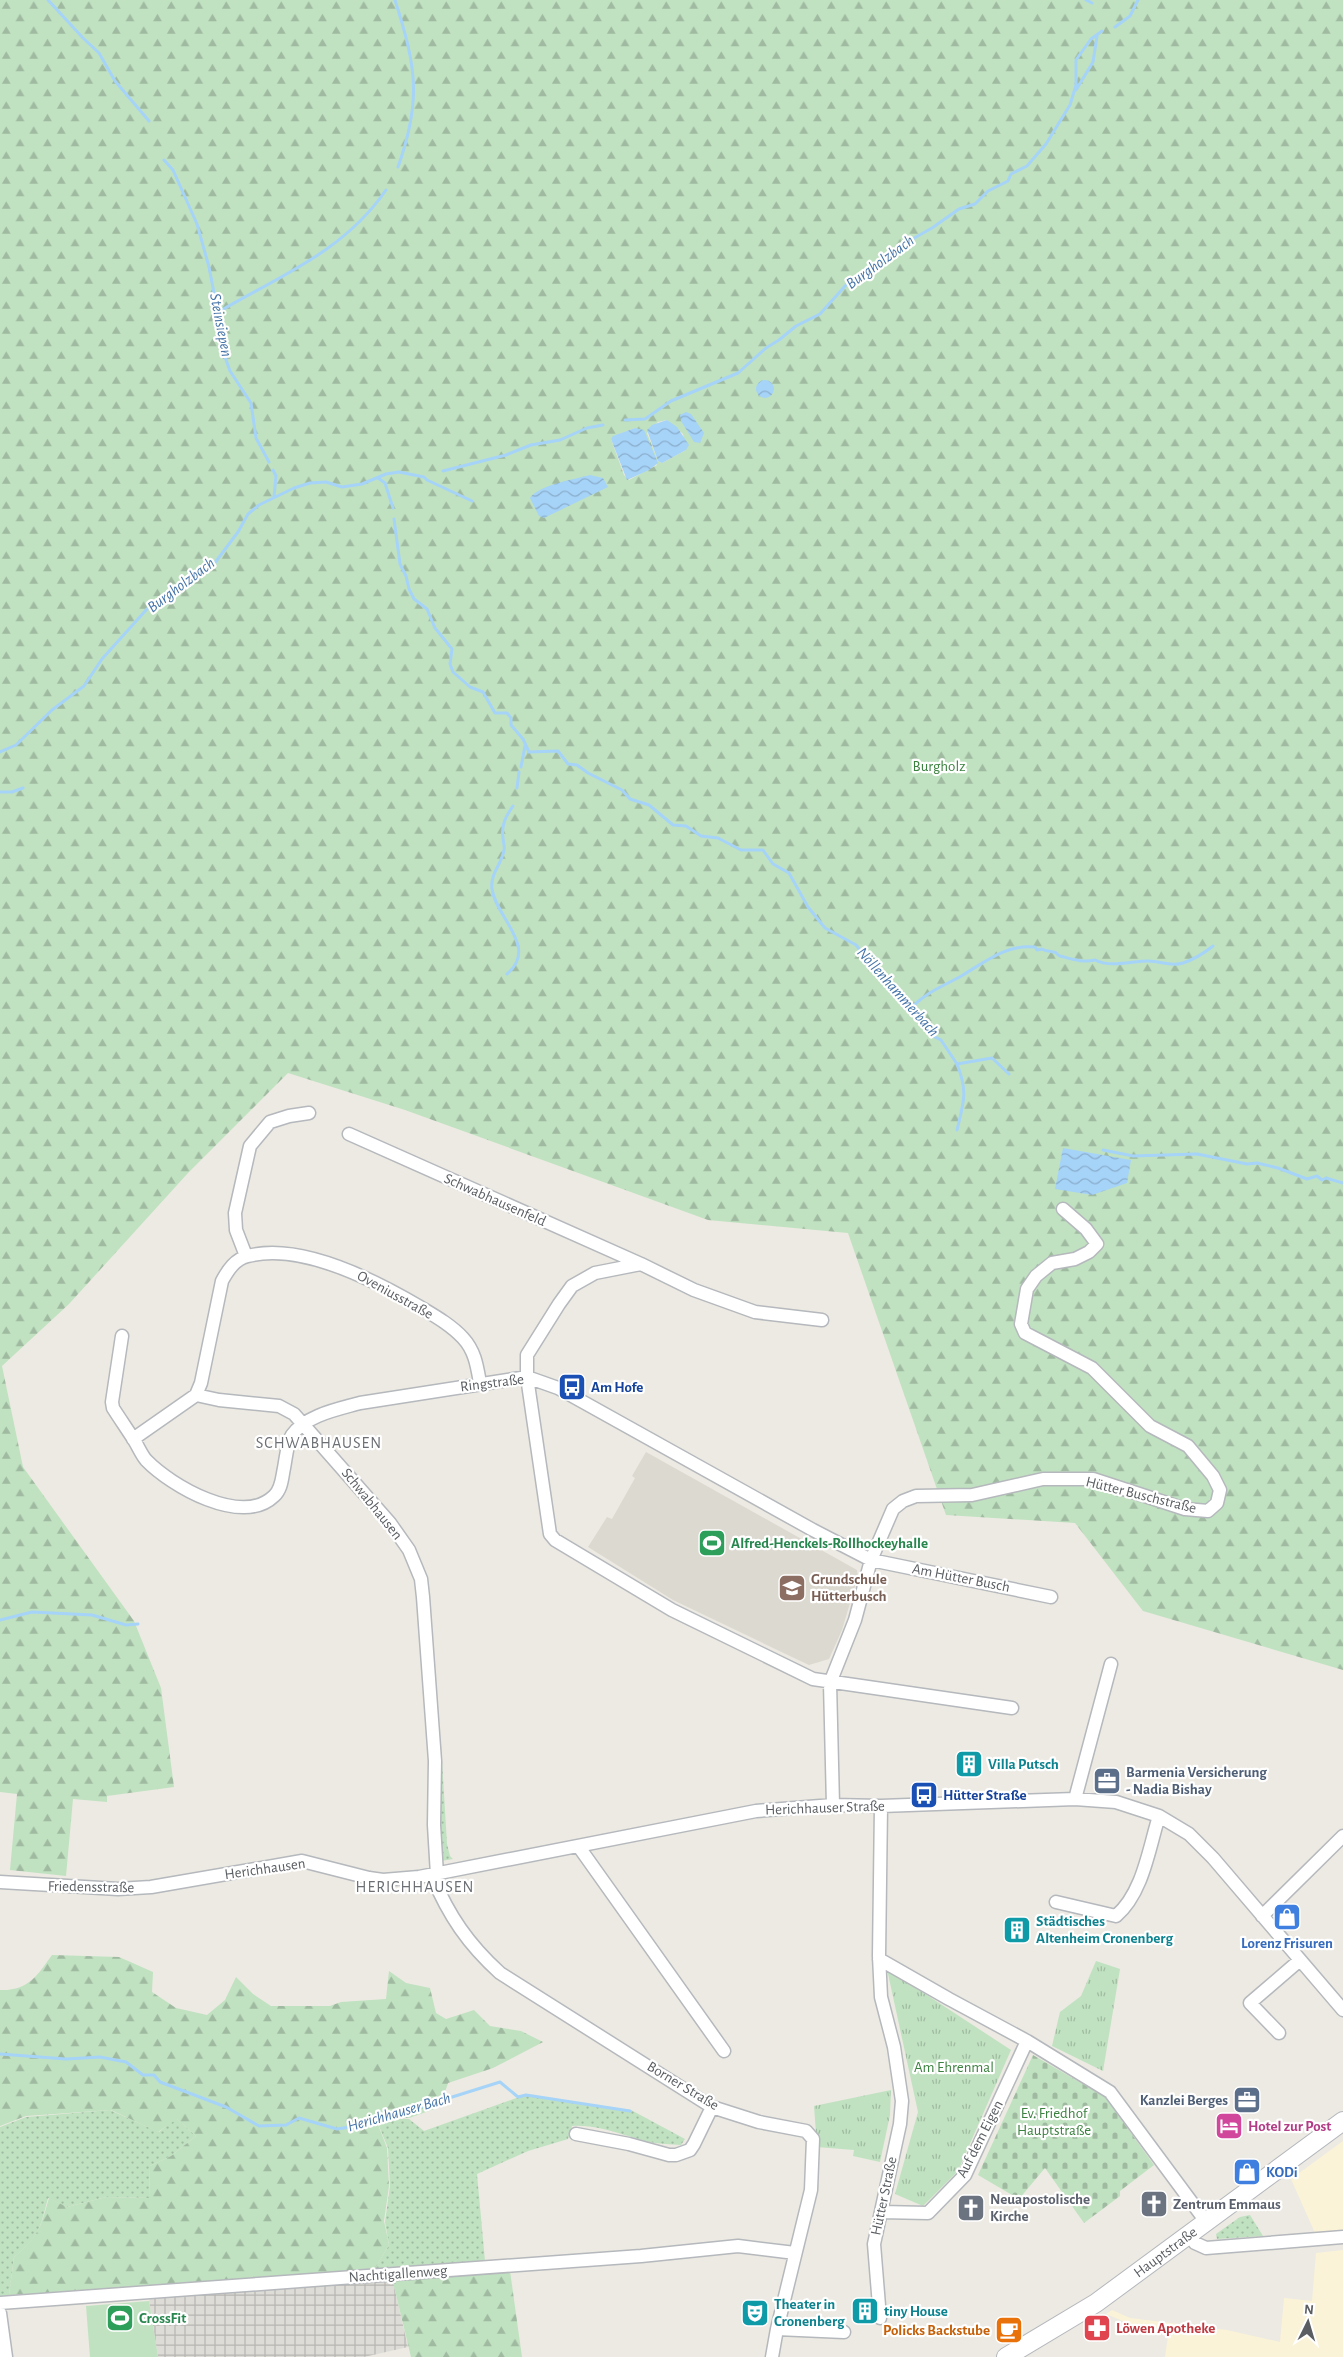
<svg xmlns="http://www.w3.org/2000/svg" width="1343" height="2357" viewBox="0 0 1343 2357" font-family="'Alegreya Sans',sans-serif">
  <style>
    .commercial { fill: #fbf3d8 }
    .industrial { fill: url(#industrial-grid) }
    .education { fill: #dcd9d0 }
    .grass { fill: url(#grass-dots) }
    .forest { fill: url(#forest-firs); fill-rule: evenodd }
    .cemetery { fill: url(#cemetery-stones) }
    .park { fill: url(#park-tufts) }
    .pitch { fill: #c0e2c1 }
    .water { fill: url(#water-waves) }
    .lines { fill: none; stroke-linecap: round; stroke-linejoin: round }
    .stream { stroke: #a6d3f8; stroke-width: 3 }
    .minor-casing { stroke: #b5b8bc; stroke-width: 15 }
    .secondary-casing { stroke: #b4b7bc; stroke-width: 20 }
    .minor { stroke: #fff; stroke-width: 12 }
    .secondary { stroke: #fff; stroke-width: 18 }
    .labels { text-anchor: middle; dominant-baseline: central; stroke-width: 4.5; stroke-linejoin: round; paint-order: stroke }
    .park-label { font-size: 15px; fill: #3b813f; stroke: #fff }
    .street-label { font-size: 15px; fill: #5a5e62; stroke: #fff }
    .transit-label { font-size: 15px; font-weight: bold; fill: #164399; stroke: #fff; text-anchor: start }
    .leisure-label { font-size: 15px; font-weight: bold; fill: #27864d; stroke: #fff; text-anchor: start }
    .education-label { font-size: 15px; font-weight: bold; fill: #785e54; stroke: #fff; text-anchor: start }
    .culture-label { font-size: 15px; font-weight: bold; fill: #0d838f; stroke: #fff; text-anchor: start }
    .service-label { font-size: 15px; font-weight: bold; fill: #4e5e75; stroke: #fff; text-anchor: start }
    .shop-label { font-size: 15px; font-weight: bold; fill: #366cbe; stroke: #fff }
    .hotel-label { font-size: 15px; font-weight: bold; fill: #b23c85; stroke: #fff; text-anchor: start }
    .worship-label { font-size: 15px; font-weight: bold; fill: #5b616d; stroke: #fff; text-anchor: start }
    .health-label { font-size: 15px; font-weight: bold; fill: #be3a42; stroke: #fff; text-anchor: start }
    .food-label { font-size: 15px; font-weight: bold; fill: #c56008; stroke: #fff; text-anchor: end }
    .water-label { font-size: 16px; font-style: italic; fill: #4574a8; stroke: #fff }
    .neighbourhood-label { font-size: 16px; letter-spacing: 1px; fill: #6c7074; stroke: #fff }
  </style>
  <defs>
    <pattern id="industrial-grid" width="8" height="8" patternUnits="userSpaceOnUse" patternTransform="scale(1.25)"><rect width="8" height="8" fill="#dedcd7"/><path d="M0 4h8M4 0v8" fill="none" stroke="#b7b6b2"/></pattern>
    <pattern id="grass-dots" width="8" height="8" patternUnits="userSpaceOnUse" patternTransform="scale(1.25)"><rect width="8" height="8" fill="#c0e2c1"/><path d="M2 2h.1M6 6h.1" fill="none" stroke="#9fbaa0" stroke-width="1.8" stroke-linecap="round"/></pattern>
    <pattern id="forest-firs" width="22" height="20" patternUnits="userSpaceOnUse" patternTransform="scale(1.25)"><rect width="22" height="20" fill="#c0e2c1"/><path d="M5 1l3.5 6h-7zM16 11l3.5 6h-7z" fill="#9fbaa0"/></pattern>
    <pattern id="cemetery-stones" width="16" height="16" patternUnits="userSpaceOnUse" patternTransform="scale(1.25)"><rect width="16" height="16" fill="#c0e2c1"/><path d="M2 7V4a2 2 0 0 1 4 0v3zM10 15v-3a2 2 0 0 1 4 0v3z" fill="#9fbaa0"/></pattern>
    <pattern id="park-tufts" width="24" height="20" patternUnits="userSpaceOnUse" patternTransform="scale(1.25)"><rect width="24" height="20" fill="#c0e2c1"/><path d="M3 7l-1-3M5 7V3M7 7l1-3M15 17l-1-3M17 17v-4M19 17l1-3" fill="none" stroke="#9fbaa0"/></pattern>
    <pattern id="water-waves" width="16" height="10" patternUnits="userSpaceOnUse" patternTransform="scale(1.25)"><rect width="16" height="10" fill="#a6d3f8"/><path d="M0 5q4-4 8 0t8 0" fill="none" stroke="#8aaecc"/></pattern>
  </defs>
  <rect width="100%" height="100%" fill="#eceae2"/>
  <!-- commercial -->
  <path class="commercial" d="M1343,2141v91l-28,1 -24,-54z
    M1343,2250v107h-178l4,-28 -39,-5 -24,-10 6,-4 18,8 97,12 53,12 4,-44 28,3 4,-48z"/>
  <!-- industrial -->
  <path class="industrial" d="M392,2277l16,70 -44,10h-206l-9,-56 3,-5z"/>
  <!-- education -->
  <path class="education" d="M646,1452l211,118 1,6 -16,54 -13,29 -20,6 -15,-7 -121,-58 -85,-53 19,-30 5,2 23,-41 -3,-2z"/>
  <!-- grass -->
  <path class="grass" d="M437,1744h4l6,100 3,12 3,3 -12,2z
    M525,2095l106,15 54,29 -4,6c-10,-1 -21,-1 -32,-3 -25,-6 -50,-18 -77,-16l-4,13 -40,12 -51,23 8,87 -111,9 15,-25 -4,-23 5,-36 -2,-38 -12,-29h33l15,12z
    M110,2110l49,22 17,-14 20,18 -25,20 -21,10 -1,32 -43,-1 -39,10 -19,-9c-8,31 -9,39 -34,59l-5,38 -9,1v-169l26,-10z
    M1250,2215l13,21 -46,3 -1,-5 24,-17z"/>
  <!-- forest -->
  <path class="forest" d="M0,0h1343v1670l-200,-59 -68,-88 -129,-8 -98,-282 -140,-13 -303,-110 -117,-37 -100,100 -119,131 -67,62 21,101 111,154 27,67 13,99 -67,9v6l-34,-3 -7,77 -56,-6 7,-76 -17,-2zM667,420l16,14 3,16 -24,13 -4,-2 -11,-28 11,-11zM635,428l22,37 -28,15 -5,-5 -13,-36 3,-3z
    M52,1955l67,2 34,15 -1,20 24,16 31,7 18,-15 11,-23 17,17 18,12h59l11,-4 45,-3 3,-28 17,12 24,5 6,25 10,6 28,-9 16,16 31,5 22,11 -50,26 -45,15 -8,24 -31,11 -33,1 11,29 2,38 -5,35 5,24 -15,25 -170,15 -195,10 5,-38c25,-21 26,-28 35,-59l18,9 39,-10 43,1 1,-32 21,-10 25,-20 -19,-17 -19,13 -47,-22 -85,6 -26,10v-136c28,1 37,-14 52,-35z
    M510,2271l12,86h-111l-19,-79z"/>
  <!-- cemetery -->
  <path class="cemetery" d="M1033,2055l72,42 49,68 -34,26v5l-36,27 -39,-55 -26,31 -41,-24z"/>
  <!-- park -->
  <path class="park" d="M1096,1961l24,8 -17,102 -51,-25 8,-34 21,-16z
    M887,1969l124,81 -53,121 -35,35 -28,-12 23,-82z
    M891,2090l-1,25 -10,47 -27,-6 1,-6 -37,-3 -3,-41z"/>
  <!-- pitch -->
  <path class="pitch" d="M149,2301l9,56h-68l-4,-51z"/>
  <!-- water -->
  <path class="water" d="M756 389a9 9 0 1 1 18 0a9 9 0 1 1-18 0Z
    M686,412l5,2 13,19 -4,10 -6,-1 -13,-21 -1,-6z
    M667,420l10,7 12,18 -3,5 -24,13 -4,-2 -11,-31 5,-5z
    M635,428l9,2 14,33 -9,7 -22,10 -16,-41 2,-3z
    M590,475l13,3 5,9 -64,31 -5,-2 -9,-18c8,-13 46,-19 60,-23z
    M1063,1148l68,12 -4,23 -35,12 -37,-6z"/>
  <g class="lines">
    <!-- stream -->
    <path class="stream" d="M48,0l35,38 16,15 16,28 34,40
      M395,0c21,66 27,100 3,167
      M1086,0l6,3
      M1115,27l15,-11 8,-16
      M1076,90l17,-28 4,-26
      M164,160l9,10 24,54 12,43 5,26 8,21 3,43 5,14 21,32 5,35 13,24
      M220,311c62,-36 124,-60 166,-121
      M625,420l20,-1 26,-18 67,-28 28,-25 13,-8 17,-14 24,-12 26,-29 26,-21 14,-2 16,-17 30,-17 27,-19 16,-5 13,-13 20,-10 3,-7 16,-8 19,-22 24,-39 6,-20v-25l15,-21 11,-8
      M273,470l3,6 -2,21
      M443,471l63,-16 25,-10 29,-5 27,-12 16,-3
      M378,478l7,5 8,25
      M394,519l6,45 6,12 3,13 5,10 13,10 8,19 17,21 -2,15 3,8 17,15 13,5 12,21h12l4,5v7l12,14 6,13 29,-1 10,13 9,1 11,8 34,17 8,9 19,6 24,20 13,1 15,10 17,2 23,12h22l10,14 16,9 19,34 17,21 31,17 31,38 13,9 13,14 9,11 5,12 6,7 8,4 16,24 35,-6 17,16
      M0,752l16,-7 36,-35 32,-24 18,-27 45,-50 24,-14 23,-23 20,-8 24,-32 10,-18 11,-9 35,-17 16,-5 16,-1 16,5 20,-3 24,-10 13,-2 25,5 3,3 45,21
      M521,767l4,-21
      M517,788l2,-16
      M0,792h12l11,-4
      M507,974c32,-27 -11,-56 -15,-85 -2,-16 10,-25 12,-39 1,-4 -1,-8 -1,-12 -2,-13 3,-22 10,-32
      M913,1006c15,-15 33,-21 50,-31 23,-14 44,-31 72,-28l2,3 5,-1c5,3 6,1 11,3 5,0 2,2 7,4 12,3 23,7 35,4 16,8 37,1 53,1 13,0 22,6 35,2 12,-4 20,-9 30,-17
      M957,1064c11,28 7,37 0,66
      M1103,1150l30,6 64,-2 50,10 10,-1 21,5 29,11 10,-3 5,4 4,-2 17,5
      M0,1620l32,-8 60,3 34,10 12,-1
      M0,2054l66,5 34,-2 26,5 17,13h11l6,7 66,25 33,19 27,-1 13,-7 38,11 26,-4 137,-43 18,15 8,-2 104,16"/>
    <!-- minor casing -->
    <g class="minor-casing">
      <path id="minor" d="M349,1134l292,130
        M246,1256l-10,-26 -1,-17 15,-67 20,-24 19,-6 20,-3
        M822,1320l-67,-8 -61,-22 -53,-26 -46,9 -23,13 -13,18 -32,51v22l23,157 5,6 117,70 141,69 199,29
        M122,1336l-10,66 1,6c7,11 14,21 21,32 4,6 7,14 12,20 25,26 96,67 128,36 8,-7 8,-19 10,-28 2,-10 3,-25 8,-33 14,-20 47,-26 68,-32l167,-26 31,11 255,142 58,30 180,37
        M196,1395l23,5 60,6 15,8 96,109 19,27 12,29 2,18 12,164 -1,64 3,50
        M133,1439l63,-44 5,-12 21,-102c6,-11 13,-22 26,-25 53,-14 128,25 172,51 15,9 31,18 43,31 12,13 14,28 17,45
        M1075,1799l36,-135
        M833,1805l-3,-122 25,-63 16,-60 22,-51 10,-8 13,-5 56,-1 71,-16h50l92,30 23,2 9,-8 3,-13 -7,-14 -25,-30 -38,-20 -58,-58 -67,-35 -4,-9 6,-35 9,-13 16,-13 23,-4 14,-7 8,-8 -11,-15 -23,-20
        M579,1847l145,204
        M432,1876c17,40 36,68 68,97l212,134 47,15 47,9 7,8 -2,51 -34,139 -5,28
        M0,1882l118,7 33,-2 151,-26 67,17 14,2 36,-3 337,-66 77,-6 48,1 194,-7 41,3 43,14 30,18 24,24 130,152
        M1056,1902l60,14c27,-23 33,-68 43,-100
        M1262,1916l81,-80
        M879,1959l70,40 78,42 83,51 97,131
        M1279,2033l-29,-30 50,-43
        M576,2134l53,10 40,11h7l14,-5 4,-6 18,-37
        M881,2212l47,1 37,-38 62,-134
        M1189,2236l6,7 11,5 137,-11
        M0,2303l641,-47 97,-10 57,7
        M0,2313l6,44
        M880,2318l-6,-74 26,-120 2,-23 -8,-54 -13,-50 -2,-41 2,-150
        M777,2329l67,3"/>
    </g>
    <!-- secondary casing -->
    <g class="secondary-casing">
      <g id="secondary">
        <path id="s1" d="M1006,2357l90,-54 247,-182"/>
      </g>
    </g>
    <!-- minor -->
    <use href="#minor" class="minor"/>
    <!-- secondary -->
    <use href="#secondary" class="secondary"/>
  </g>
  <!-- icons -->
  <defs>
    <g id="bus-square" transform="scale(1.4375)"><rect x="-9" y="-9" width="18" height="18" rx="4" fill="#1a4fb4" stroke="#fff"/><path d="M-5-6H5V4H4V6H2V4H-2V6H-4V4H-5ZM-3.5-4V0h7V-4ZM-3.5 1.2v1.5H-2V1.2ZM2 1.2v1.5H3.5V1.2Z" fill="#fff"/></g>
    <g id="stadium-square" transform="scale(1.4375)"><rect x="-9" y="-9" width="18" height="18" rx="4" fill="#2e9e5b" stroke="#fff"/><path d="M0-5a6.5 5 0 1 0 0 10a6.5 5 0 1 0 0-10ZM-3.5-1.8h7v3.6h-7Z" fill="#fff"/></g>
    <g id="school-square" transform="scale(1.4375)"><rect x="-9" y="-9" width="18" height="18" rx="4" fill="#8d6e63" stroke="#fff"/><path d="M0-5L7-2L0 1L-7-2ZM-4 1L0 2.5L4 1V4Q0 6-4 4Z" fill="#fff"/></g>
    <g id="building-square" transform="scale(1.4375)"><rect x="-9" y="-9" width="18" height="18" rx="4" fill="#0f9aa8" stroke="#fff"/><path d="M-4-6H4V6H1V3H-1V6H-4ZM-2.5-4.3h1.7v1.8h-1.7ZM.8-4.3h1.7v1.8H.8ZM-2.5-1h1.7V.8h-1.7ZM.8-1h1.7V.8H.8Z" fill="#fff"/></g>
    <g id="office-square" transform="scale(1.4375)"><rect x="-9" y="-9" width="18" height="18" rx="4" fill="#5c6f8a" stroke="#fff"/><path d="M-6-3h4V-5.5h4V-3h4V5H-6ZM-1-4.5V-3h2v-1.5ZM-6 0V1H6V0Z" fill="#fff"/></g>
    <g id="shop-square" transform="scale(1.4375)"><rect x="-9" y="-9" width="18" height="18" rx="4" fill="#3f7fe0" stroke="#fff"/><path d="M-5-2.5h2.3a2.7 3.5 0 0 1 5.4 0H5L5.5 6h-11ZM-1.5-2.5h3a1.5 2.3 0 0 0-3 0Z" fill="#fff"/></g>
    <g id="hotel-square" transform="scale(1.4375)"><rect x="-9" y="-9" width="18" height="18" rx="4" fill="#d1479c" stroke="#fff"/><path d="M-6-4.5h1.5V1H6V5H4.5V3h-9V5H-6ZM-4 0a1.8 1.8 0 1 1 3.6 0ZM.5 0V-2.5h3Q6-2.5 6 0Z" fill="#fff"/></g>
    <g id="church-square" transform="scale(1.4375)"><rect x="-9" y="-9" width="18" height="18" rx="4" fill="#6b7280" stroke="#fff"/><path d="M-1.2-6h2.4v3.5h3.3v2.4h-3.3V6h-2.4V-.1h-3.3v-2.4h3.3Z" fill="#fff"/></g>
    <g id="theatre-square" transform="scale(1.4375)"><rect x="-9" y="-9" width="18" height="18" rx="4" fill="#0f9aa8" stroke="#fff"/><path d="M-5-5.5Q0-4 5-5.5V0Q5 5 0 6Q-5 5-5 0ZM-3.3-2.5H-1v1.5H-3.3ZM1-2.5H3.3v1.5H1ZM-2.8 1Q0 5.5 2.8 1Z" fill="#fff"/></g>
    <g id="pharmacy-square" transform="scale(1.4375)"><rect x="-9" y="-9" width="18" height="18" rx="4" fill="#e0444e" stroke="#fff"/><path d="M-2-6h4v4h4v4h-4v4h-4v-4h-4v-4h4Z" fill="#fff"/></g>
    <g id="cafe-square" transform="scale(1.4375)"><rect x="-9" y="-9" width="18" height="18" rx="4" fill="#e8710a" stroke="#fff"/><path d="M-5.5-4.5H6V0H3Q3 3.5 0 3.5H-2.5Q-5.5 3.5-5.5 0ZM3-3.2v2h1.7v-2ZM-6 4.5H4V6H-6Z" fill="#fff"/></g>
  </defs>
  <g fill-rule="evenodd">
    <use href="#bus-square" x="572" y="1387"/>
    <use href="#stadium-square" x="712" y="1543"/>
    <use href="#school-square" x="792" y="1588"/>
    <use href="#building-square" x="969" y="1764"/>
    <use href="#office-square" x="1107" y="1781"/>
    <use href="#bus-square" x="924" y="1795"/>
    <use href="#shop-square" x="1287" y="1917"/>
    <use href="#building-square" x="1017" y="1930"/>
    <use href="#office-square" x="1247" y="2100"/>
    <use href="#hotel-square" x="1229" y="2126"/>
    <use href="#shop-square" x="1247" y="2172"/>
    <use href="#church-square" x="1154" y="2204"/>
    <use href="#church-square" x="971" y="2208"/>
    <use href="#building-square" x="865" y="2311"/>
    <use href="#theatre-square" x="755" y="2313"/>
    <use href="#stadium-square" x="120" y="2318"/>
    <use href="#pharmacy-square" x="1097" y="2328"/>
    <use href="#cafe-square" x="1009" y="2330"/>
  </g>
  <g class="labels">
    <!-- park labels -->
    <g class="park-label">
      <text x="939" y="766">Burgholz</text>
      <text x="954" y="2067">Am Ehrenmal</text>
      <text x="1054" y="2113">Ev. Friedhof<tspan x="1054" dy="17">Hauptstraße</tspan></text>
    </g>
    <!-- street labels -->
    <g class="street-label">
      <text transform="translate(495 1200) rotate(24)">Schwabhausenfeld</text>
      <text transform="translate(395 1295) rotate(29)">Oveniusstraße</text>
      <text transform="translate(492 1383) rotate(-7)">Ringstraße</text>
      <text transform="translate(1141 1495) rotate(14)">Hütter Buschstraße</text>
      <text transform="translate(372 1504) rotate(51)">Schwabhausen</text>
      <text transform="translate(961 1578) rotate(11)">Am Hütter Busch</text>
      <text transform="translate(825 1808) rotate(-2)">Herichhauser Straße</text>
      <text transform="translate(265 1869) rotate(-8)">Herichhausen</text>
      <text transform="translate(91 1887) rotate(1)">Friedensstraße</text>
      <text transform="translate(683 2086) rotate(31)">Borner Straße</text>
      <text transform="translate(980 2139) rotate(-63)">Auf dem Eigen</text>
      <text transform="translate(884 2196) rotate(-78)">Hütter Straße</text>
      <text stroke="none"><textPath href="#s1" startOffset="191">Hauptstraße</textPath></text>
      <text transform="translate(398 2274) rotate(-4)">Nachtigallenweg</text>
    </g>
    <!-- transit labels -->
    <g class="transit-label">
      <text x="591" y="1387">Am Hofe</text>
      <text x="943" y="1795">Hütter Straße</text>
    </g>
    <!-- leisure labels -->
    <g class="leisure-label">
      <text x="731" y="1543">Alfred-Henckels-Rollhockeyhalle</text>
      <text x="139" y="2318">CrossFit</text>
    </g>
    <!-- education labels -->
    <g class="education-label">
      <text x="811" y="1579">Grundschule<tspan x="811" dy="17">Hütterbusch</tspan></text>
    </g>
    <!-- culture labels -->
    <g class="culture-label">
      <text x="988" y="1764">Villa Putsch</text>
      <text x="1036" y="1921">Städtisches<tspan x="1036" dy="17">Altenheim Cronenberg</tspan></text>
      <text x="774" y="2304">Theater in<tspan x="774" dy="17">Cronenberg</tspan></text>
      <text x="884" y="2311">tiny House</text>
    </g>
    <!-- service labels -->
    <g class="service-label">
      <text x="1126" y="1772">Barmenia Versicherung<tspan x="1126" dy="17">- Nadia Bishay</tspan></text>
      <text x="1228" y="2100" text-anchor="end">Kanzlei Berges</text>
    </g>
    <!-- shop labels -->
    <g class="shop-label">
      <text x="1287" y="1943">Lorenz Frisuren</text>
      <text x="1266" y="2172" text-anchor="start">KODi</text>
    </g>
    <!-- hotel labels -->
    <g class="hotel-label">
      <text x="1248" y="2126">Hotel zur Post</text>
    </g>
    <!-- worship labels -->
    <g class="worship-label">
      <text x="990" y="2199">Neuapostolische<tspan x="990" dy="17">Kirche</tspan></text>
      <text x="1173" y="2204">Zentrum Emmaus</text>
    </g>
    <!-- health labels -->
    <g class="health-label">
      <text x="1116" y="2328">Löwen Apotheke</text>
    </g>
    <!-- food labels -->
    <g class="food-label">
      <text x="990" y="2330">Policks Backstube</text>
    </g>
    <!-- water labels -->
    <g class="water-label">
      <text transform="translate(880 262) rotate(-36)">Burgholzbach</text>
      <text transform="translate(221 325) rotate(79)">Steinsiepen</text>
      <text transform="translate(181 585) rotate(-37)">Burgholzbach</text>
      <text transform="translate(898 992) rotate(48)">Nöllenhammerbach</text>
      <text transform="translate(399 2112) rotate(-16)">Herichhauser Bach</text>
    </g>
    <!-- neighbourhood labels -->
    <g class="neighbourhood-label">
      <text x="319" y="1443">SCHWABHAUSEN</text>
      <text x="415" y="1887">HERICHHAUSEN</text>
    </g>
  </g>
  <!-- north arrow -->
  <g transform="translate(1308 2322) rotate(5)" stroke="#ffffff" stroke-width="4" paint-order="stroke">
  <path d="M0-4L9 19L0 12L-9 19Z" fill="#5a5e62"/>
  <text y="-8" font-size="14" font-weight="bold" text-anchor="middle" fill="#5a5e62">N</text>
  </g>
</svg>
